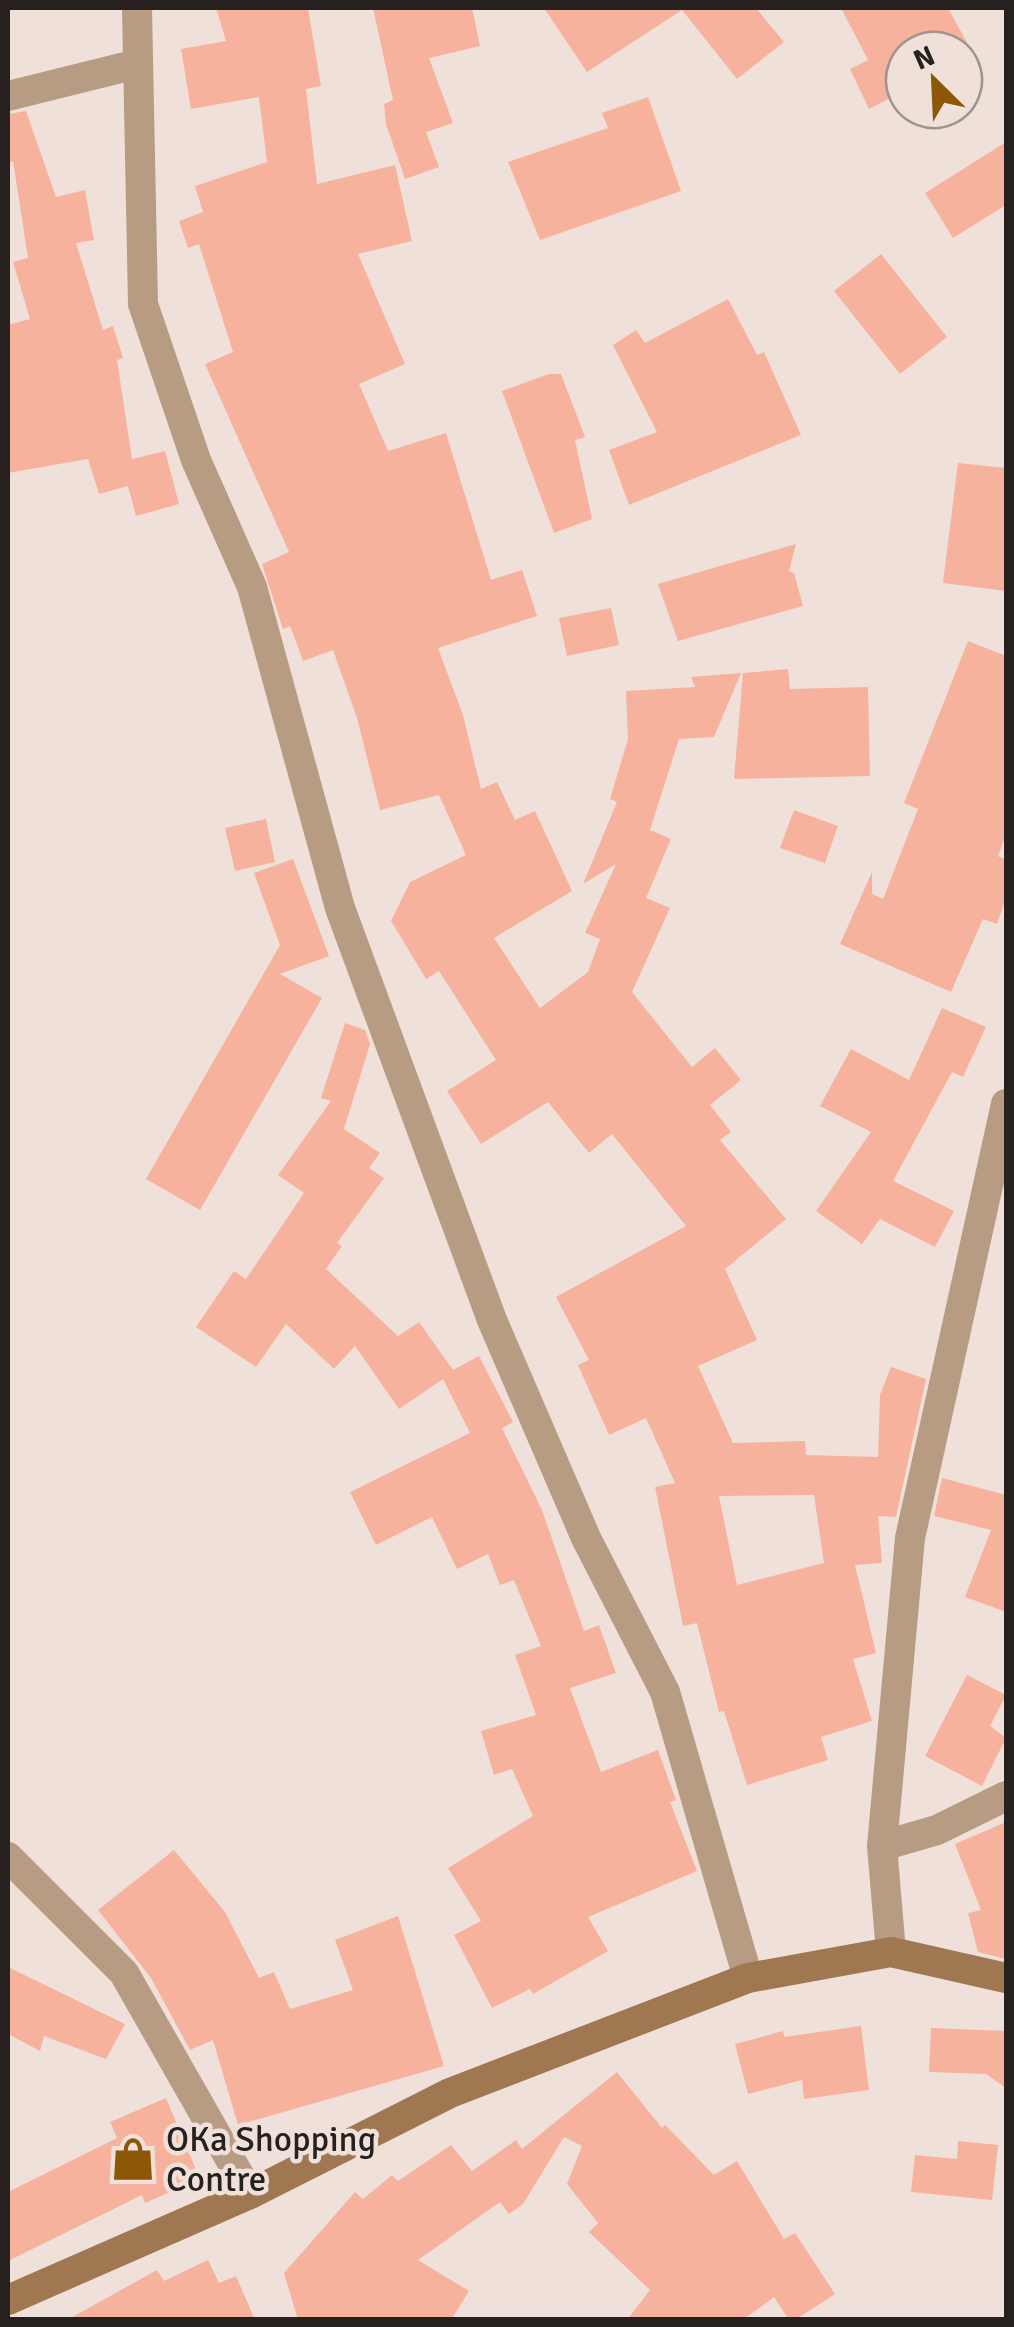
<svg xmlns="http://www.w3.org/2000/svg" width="1014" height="2327" viewBox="0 0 1014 2327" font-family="Signika,sans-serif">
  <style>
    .building { fill: #f7b29e; fill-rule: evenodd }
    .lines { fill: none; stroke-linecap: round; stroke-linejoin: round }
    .street { stroke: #b79b82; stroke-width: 30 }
    .secondary { stroke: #9f7751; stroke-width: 30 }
    .labels { text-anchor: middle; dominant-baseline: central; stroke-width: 9; stroke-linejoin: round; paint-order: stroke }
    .poi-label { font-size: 35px; fill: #26201e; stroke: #efe1da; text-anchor: start }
  </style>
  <rect width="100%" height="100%" fill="#efe1da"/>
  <!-- building -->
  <path class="building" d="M216,8h92l13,78 -15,3 11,95 78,-19 17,76 -54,13 47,110 -46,20 29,67 58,-18 45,147 31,-10 15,46 -99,32 25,67 18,74 16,-7 18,38 20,-9 37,80 -78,47 46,70 48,-36 12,-33 -15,-6 31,-69 -33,20 34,-82 -7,-3 18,-60 -2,-48 69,-4 -4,-10 50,-4 -27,64 -35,2 -29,91 21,9 -25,59 24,10 -38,84 60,75 23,-19 26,32 -31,25 21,27 -11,8 66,79 -61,50 32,71 -59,26 35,77 72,-2 1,14 72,2 2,-62 11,-28 35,12 -30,138 -18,-1 4,47 -27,2 21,88 -23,6 19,62 -51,16 7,23 -81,25 -23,-74 -5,1 -22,-89 -14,3 -28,-139 20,-4 -29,-65 -37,17 -31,-70 11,-5 -33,-63 130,-71 -74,-92 -23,19 -41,-51 -67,42 -34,-53 49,-31 -57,-89 -13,8 -35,-58 19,-39 56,-27 -27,-60 -59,15 -23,-92 -24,-68 -30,11 -13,-35 -7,3 -21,-65 27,-12 -84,-188 28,-12 -34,-108 -11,4 -9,-27 24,-9 -8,-26 72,-24 -8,-65 -68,12 -10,-60 45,-8zM814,1495l10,68 -87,22 -18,-89z
    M373,8h99l8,38 -51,12 24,65 -27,9 13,35 -34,12 -19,-55 -2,-20 9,-4z
    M544,8h212l28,34 -47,37 -55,-69 -95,62z
    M841,8h107l23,42h-67v41l-35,18 -19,-40 18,-9z
    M648,97l33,94 -141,49 -32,-78 100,-34 -6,-15z
    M26,111l30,86 29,-7 9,50 -18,3 27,87 10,-4 10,32 -6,2 15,99 33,-8 14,53 -43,12 -8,-30 -29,8 -11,-35 -80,14v-148l22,-6 -17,-57 15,-4 -15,-97 -5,2v-49z
    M1006,142v63l-53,33 -28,-45z
    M881,254l66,83 -47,37 -66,-83z
    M728,299l29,56 7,-3 37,83 -172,70 -20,-55 48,-18 -44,-87 23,-15 9,13z
    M549,374h12l24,63 -10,3 17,79 -38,14 -52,-142z
    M958,463l48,5v123l-63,-8z
    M796,544l-7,27 5,2 9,33 -125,35 -20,-57z
    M611,608l8,37 -52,11 -8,-38z
    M968,641l38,15v179l-8,21 8,4v38l-9,26 -14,-5 -32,73 -111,-48 32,-72v22l11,5 35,-90 -14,-6z
    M788,669l2,20 78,-2 2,89 -136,3 9,-106z
    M794,810l44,16 -13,37 -45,-15z
    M266,819l9,43 -40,9 -10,-43z
    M293,859l36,97 -49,18 42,24 -122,212 -54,-31 134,-234 -26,-72z
    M942,1008l44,19 -23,50 -11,-5 -59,109 61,30 -19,36 -55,-28 -18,25 -46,-33 55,-79 -51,-26 31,-57 58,31z
    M345,1023l20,7 5,14 -26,85 36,24 -11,15 15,10 -47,65 5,3 -16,23 72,67 21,-14 34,48 26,-14 34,66 -11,6 40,82 42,121 15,-6 17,48 -46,15 31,84 57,-22 18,50 -6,2 27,69 -109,46 20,34 -75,43 -3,-5 -38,19 -38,-73 27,-14 -33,-53 85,-52 -21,-47 -18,6 -13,-44 55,-16 -21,-60 26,-9 -27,-66 -14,5 -12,-31 -31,15 -25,-52 -56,28 -26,-53 120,-59 -27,-54 -44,30 -44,-63 -21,23 -48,-45 -30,43 -60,-40 38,-56 12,8 58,-86 -26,-18 53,-74 -10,-3z
    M942,1478l64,17v117l-41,-15 26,-67 -57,-14z
    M967,1675l39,20 -16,31 16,12 -24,48 -57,-30z
    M1006,1822v137l-28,-7 -10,-39 13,-3 -26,-66z
    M174,1850l51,62 34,66 15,-6 16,37 63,-19 -18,-50 63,-24 46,150 -206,59 -25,-85 -23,10 -39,-72 -53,-68z
    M8,1967l117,57 -19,35 -62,-23 -4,15 -32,-17z
    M861,2026l8,64 -65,9 -2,-19 -54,14 -13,-50 48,-13 1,6z
    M931,2028l75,3v57l-20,-14 -57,-2z
    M617,2072l45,56 3,-3 49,50 23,-14 47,78 11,-6 40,61 -40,26h-6l-15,-23 -31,23h-116l23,-30 -61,-58 9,-9 -31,-39 15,-38 -18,-9 -41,67 -14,10 -9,-12 -82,58 51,31 -18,29h-153l-14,-47 71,-81 8,7 29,-24 6,6 53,-36 21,26 44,-31 6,9z
    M166,2098l34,81 -55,24 -3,-8 -134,66v-69l109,-54 -7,-16z
    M958,2141l40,4 -6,55 -81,-8 4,-37 42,4z
    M208,2260l11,23 17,-7 19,44h-188l90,-50 7,11z"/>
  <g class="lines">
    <!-- street -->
    <path class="street" d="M137,8l6,296 53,156 56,127 88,321 152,412 94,218 79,154 83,286
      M8,96l129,-32
      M882,1846l55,-16 69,-34
      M8,1857l116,116 126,221
      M891,1952l-9,-106 28,-308 96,-434"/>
    <!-- secondary -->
    <path class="secondary" d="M8,2300l242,-106 200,-101 298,-115 143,-26 115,26"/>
  </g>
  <!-- icons -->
  <defs>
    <g id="shop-bare" transform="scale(3.45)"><path d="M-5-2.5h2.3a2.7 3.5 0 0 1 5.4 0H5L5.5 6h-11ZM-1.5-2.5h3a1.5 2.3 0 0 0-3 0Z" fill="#8c5707" stroke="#efe1da" stroke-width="2.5" paint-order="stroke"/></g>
  </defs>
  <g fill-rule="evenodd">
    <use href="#shop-bare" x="133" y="2159"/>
  </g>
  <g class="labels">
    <!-- poi labels -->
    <g class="poi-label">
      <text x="166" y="2139">OKa Shopping<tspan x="166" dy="40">Contre</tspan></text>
    </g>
  </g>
  <!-- border -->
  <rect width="1014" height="2327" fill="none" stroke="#26201e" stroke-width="20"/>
  <!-- north arrow -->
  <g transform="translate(934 80) rotate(336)"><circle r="48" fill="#efe1da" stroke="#9f948f" stroke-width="2.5"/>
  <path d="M0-8L18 38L0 25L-18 38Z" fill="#8c5707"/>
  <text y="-15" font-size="28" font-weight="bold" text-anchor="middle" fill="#26201e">N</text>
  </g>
</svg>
